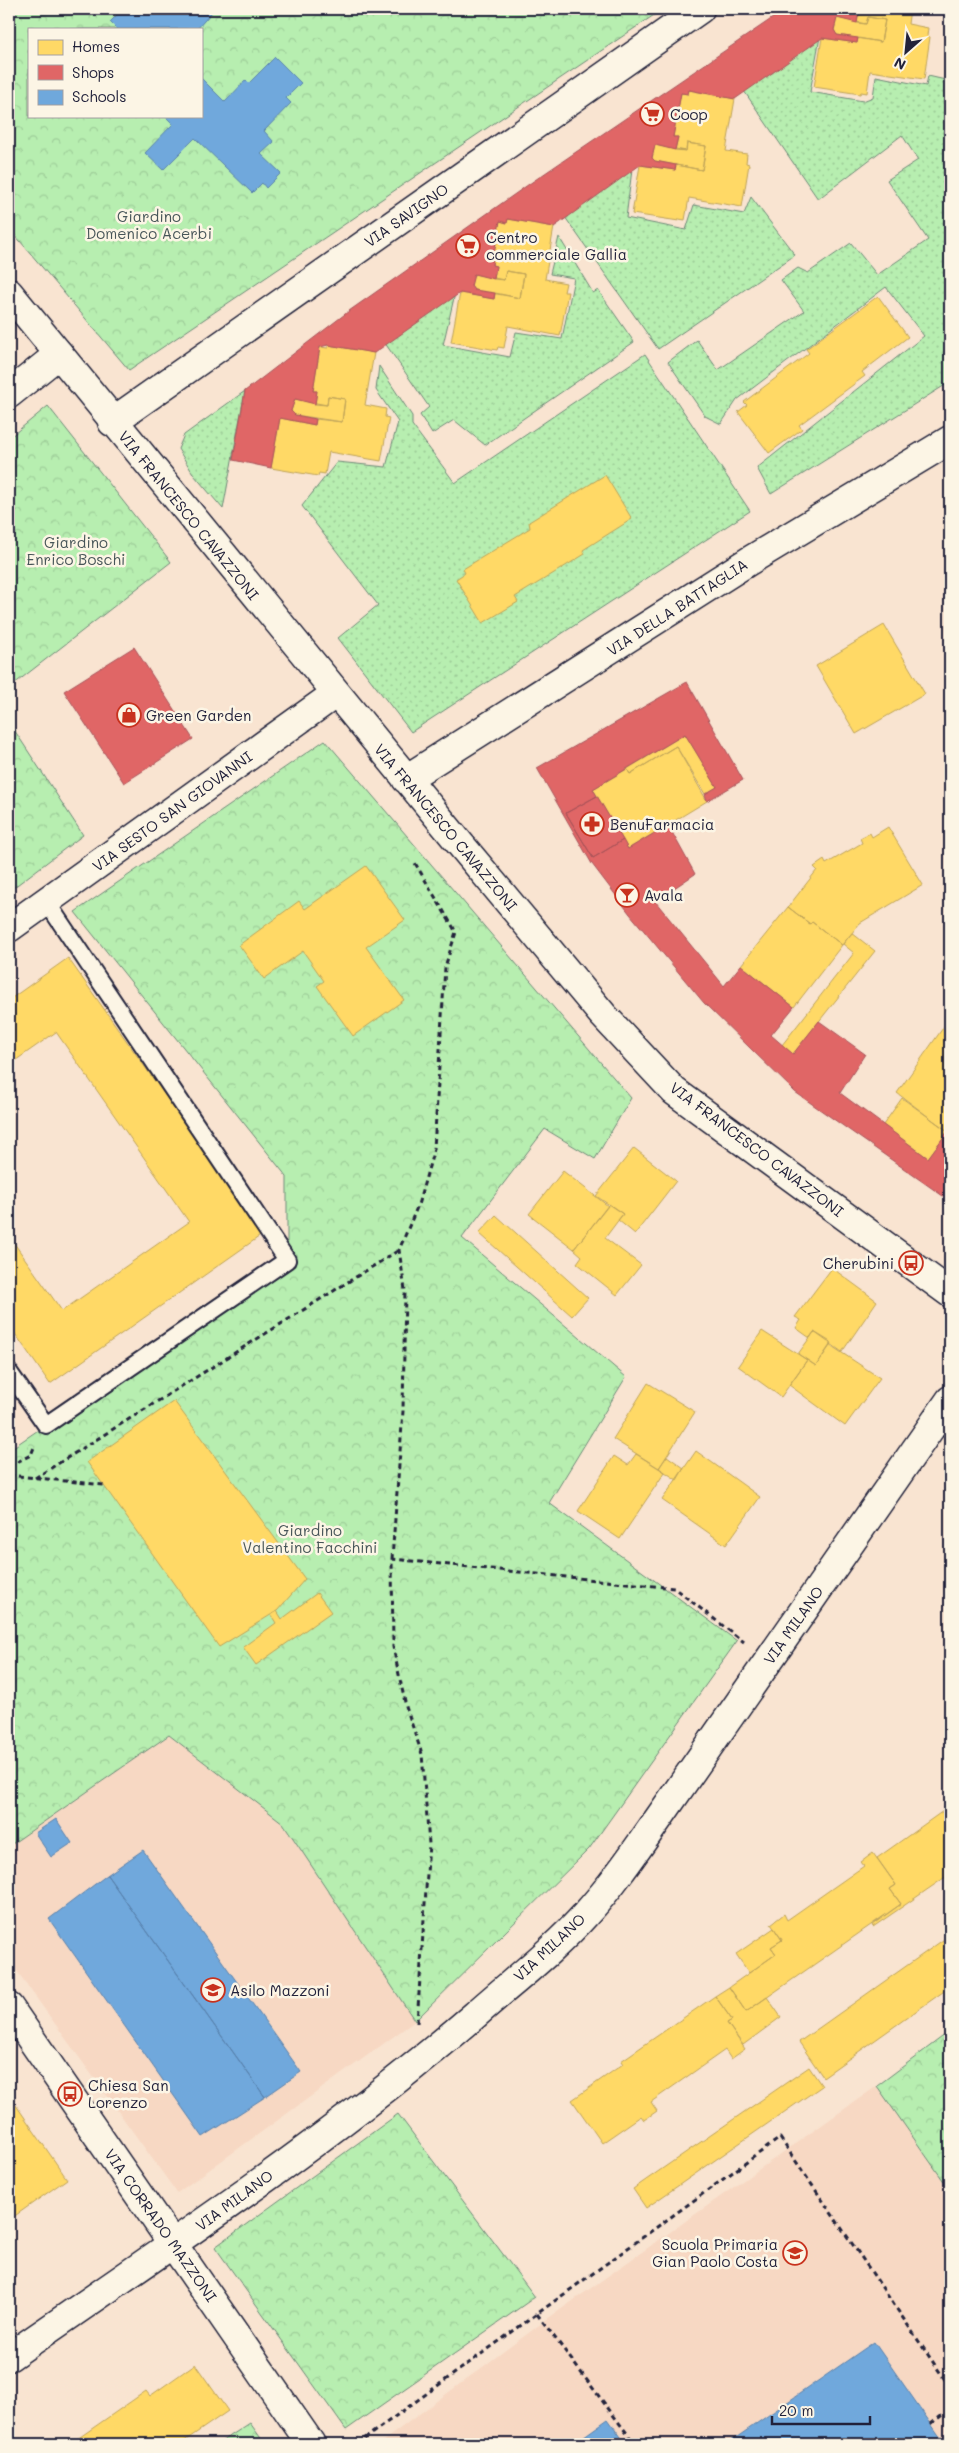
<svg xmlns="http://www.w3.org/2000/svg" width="959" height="2453" viewBox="0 0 959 2453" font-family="Mali,sans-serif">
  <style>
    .built { fill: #f7d8c3 }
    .grass { fill: url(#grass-dots); stroke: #6c8876 }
    .park { fill: url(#park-crowns); stroke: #6c8876; fill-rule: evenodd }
    .homes { fill: #ffd966; stroke: #bda259 }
    .shops { fill: #e06666; stroke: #a75259 }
    .schools { fill: #6fa8dc; stroke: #5880ac }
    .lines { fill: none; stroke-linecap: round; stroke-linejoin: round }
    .lane-casing { stroke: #22223b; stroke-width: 20 }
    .street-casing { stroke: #22223b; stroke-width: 31 }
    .secondary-casing { stroke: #22223b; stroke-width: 31 }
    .path { stroke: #22223b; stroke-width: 3; stroke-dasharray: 5 4; stroke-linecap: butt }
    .lane { stroke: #fcf5e5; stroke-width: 16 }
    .street { stroke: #fcf5e5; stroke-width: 28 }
    .secondary { stroke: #fcf5e5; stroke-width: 28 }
    .labels { text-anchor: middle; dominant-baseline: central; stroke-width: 5; stroke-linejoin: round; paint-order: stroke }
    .poi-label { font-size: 15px; fill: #22223b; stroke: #fcf5e5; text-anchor: start }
    .street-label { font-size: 15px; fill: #22223b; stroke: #fcf5e5 }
    .park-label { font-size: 15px; fill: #475558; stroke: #fcf5e5 }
  </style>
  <defs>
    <pattern id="grass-dots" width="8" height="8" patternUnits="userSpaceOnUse" patternTransform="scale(1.25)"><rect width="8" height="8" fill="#b7eeb0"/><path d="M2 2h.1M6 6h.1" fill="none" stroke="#9dcc98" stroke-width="1.8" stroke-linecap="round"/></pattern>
    <pattern id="park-crowns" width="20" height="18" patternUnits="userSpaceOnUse" patternTransform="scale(1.25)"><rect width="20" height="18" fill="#b7eeb0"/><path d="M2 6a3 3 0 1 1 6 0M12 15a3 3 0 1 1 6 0" fill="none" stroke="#9dcc98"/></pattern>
  </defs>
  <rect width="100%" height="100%" fill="#f9e4d1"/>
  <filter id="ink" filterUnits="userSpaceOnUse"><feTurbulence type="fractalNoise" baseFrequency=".02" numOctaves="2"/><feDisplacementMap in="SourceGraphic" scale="10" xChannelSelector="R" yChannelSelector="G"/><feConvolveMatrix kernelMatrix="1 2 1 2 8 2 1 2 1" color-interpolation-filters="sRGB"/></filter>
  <g filter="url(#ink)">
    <!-- built -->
    <path class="built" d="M169,1735l114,88 132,198 -238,172 -168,-233v-114z
      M877,2086l73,104v254h-571l171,-127z"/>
    <!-- grass -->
    <path class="grass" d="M811,9h14l-15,83 53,9 10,-4 3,-21 50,10 2,-10 22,5v301l-179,112 -14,-26 167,-132 -38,-49 -149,113 -16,24 -16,-8 -37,-54 29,-22 21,30 86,-59 -23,-31 17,-12 10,5 43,-30 26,32 51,-35 -41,-60 31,-20 -16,-25 -84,64 -87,-127z
      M634,153l-8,65 60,12 8,-25 50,9 7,-17 44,58 -137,94 -110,-156z
      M559,237l34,56 5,-3 36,52 -149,103 -31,-25 -22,14 -12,-19 9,-8 -62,-90 100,-75 -24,103 67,12 6,-25 46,7 12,-61 -24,-4z
      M645,354l105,157 -339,221 -73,-94 40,-33 -76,-99 35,-44 49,5 12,-45 -22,-32 3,-24 33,50v9l43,58z
      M245,391l-22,118 -29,-34 -16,-26 6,-14z"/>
    <!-- park -->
    <path class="park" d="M9,9h654l-534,361 -120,-142zM29,29h172v87h-172z
      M48,406l123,156 -162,126v-250z
      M9,722l74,113 -74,56z
      M325,740l306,358 -36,61 -50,-30 -83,109 164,139 -77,126 188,138 -148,208 -174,172 -132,-198 -114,-88 -160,111v-396l278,-190v-83l-212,-265z
      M950,2031v159l-73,-104z
      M398,2114l137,183 -189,133 -131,-183z
      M250,2423l15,21h-47z"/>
    <!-- homes -->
    <path class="homes" d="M855,9h55l-2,15 20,4 -1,8 3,1 -6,42 -54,-8 -3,22 -6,-1 -1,2 -46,-7 8,-49 35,5 1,-5 23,4 4,-22 -17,-3 -2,7 -9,-1 2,-12z
      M868,17l17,3 -4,22 -44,-7 -3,-5 3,-12 29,6z
      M689,90l46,9 -9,52 21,3 -1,9 3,1 -7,43 -53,-9 -4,22 -6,-1v2l-47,-7 8,-49 35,5 1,-5 26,5 4,-24 -19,-3 -1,8 -11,-1 3,-13h-5l8,-44 7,1z
      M687,143l19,3 -4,24 -47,-9 -3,-3 3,-13 31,6z
      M508,219l46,8 -9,52 21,4 -2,9h4l-8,44 -52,-10 -4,22 -6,-1 -1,3 -46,-8 9,-49 34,6 1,-6 25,5 4,-24 -18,-3 -2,9 -10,-1 2,-13 -4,-1 8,-44 7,2z
      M506,271l18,3 -4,24 -46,-8 -3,-4 3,-12 30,6z
      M878,296l30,41 -46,35 3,4 -66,49 3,4 -33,24 -31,-41 9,-7 -3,-3 65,-49 -3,-4z
      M328,345l46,8 -9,52 21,4 -1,8 4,1 -8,43 -52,-9 -4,22 -6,-1 -1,3 -47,-8 9,-50 35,7 1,-6 26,3 3,-23 -17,-3 -1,9 -12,-1 2,-13h-4l7,-44 8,1z
      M328,396l17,3 -3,23 -47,-7 -4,-4 4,-12 32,6z
      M605,475l27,44 -49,31 2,4 -70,43 3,5 -35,21 -27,-44 9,-6 -2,-4 67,-41 -1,-6z
      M884,625l41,69 -69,40 -40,-68z
      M685,734l32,53 -12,7 -29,-48 -46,28 -3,-5z
      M676,746l31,55 -79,48 -35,-60 34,-20 3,5z
      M888,827l35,58 -63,38 -18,22 -30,-23 -2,2 -22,-17 29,-37 -3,-3 10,-7 2,4 36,-21 -2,-5 10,-5 2,4z
      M366,866l39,54 -39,27 38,53 -51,36 -36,-50 7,-5 -21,-30 -39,28 -25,-34 60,-44 6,8z
      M788,907l22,17 2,-2 30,23 -48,62 -53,-42z
      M852,933l23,18 -82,103 -11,-9 72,-92 -11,-9z
      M68,958l195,276 -213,150 -41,-59v-89l53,75 127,-89 -133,-190 -47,33v-65z
      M950,1018v115l-53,-40z
      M902,1098l46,33 -20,27 -45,-33z
      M634,1148l42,33 -41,53 -17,-14 5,-6 -27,-18z
      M563,1171l45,35 -34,43 -45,-35z
      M609,1204l14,10 -18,24 36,27 -24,30 -40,-32 5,-7 -8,-7z
      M496,1215l92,83 -16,18 -93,-83z
      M832,1268l45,33 -35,51 -28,-20 -4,6 -14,-10 5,-8 -6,-3z
      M762,1331l45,29 -26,37 -43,-31z
      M814,1332l18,11 -16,23 -18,-12z
      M830,1345l50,33 -35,48 -56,-41 18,-25 9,6z
      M648,1383l47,29 -36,56 -46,-29z
      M174,1401l131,178 -28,32 -58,36 -132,-185z
      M696,1451l64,46 -34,48 -64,-45z
      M636,1454l29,18 -45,67 -42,-28 36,-55 14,9z
      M667,1456l17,12 -7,12 -18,-12z
      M317,1593l14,19 -75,53 -13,-18 33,-24 -5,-8 6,-4 5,8z
      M950,1806v68l-77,53 -1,-2 29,-21 -11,-15 6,-4 -19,-27z
      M873,1853l23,32 -6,4 11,15 -155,108 -17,-25 47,-33 -5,-7 11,-7 -11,-16 13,-10 3,6 77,-54 -3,-4z
      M774,1928l8,12 -11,7 5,7 -27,19 -13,-19z
      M950,1935v52l-127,90 -24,-35z
      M729,1987l17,25 21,-15 14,20 -38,28 -16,-22 5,-3 -17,-24z
      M715,1996l17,24 -5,3 18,26 -14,10 -6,-9 -74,52 6,9 -13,9 -3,-4 -39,27 -30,-43 51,-36 -2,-3z
      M809,2067l13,19 -176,122 -13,-19z
      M9,2095l58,84 -58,41z
      M195,2364l33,47 -48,33h-110l76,-53 4,5z"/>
    <!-- shops -->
    <path class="shops" d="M786,9h69l4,2 -2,12 -20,-5 -3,12 3,5 21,3 -1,5 -35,-5 -87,61 -46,-9 -1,4 -7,-1 -8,44h5l-3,13 -20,-5 -3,13 3,3 21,4 -1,5 -35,-5 -86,62 -46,-8 -1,4 -7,-2 -8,44 4,1 -2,13 -20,-5 -3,12 3,4 21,3 -1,6 -34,-6 -86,60 -46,-8 -8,2 -7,44h4l-2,13 -20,-5 -4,12 4,4 21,4 -1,6 -35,-7 -9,50 -38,-8 12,-69 104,-80 183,-129z
      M134,647l59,92 -69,44 -60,-92z
      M687,682l56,98 -36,21 -2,-7 12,-7 -32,-53 -92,55 4,7 -31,17 27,45 30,-18 5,9 40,-24 27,49 -40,27 69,85 17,-21 53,42 -23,28 22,19 26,-33 46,33 -25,39 88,65 20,-27 2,2v68l-155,-109 -91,-89 -74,-89 -38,-50 -55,-96z
      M597,796l26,44 -30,18 -27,-45z"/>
    <!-- schools -->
    <path class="schools" d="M123,9h85l4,3 -15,17h-80l-7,-7z
      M275,57l26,26 -15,15 5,5 -27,28 10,11 -13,12 20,19 -15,15 -4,-5 -10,10 -57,-55 -32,32 -18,-17 28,-29 -8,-8h36v-38l24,24 21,-22 3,3z
      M56,1819l16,24 -21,14 -16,-24z
      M143,1850l158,222 -36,25 -158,-222z
      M107,1875l158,222 -62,40 -154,-218z
      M874,2342l71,102h-218z
      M608,2419l18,25h-53z"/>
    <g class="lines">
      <!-- lane casing -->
      <g class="lane-casing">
        <path id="lane" d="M9,1372l37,53 241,-165 -241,-359"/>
      </g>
      <!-- street casing -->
      <g class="street-casing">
        <path id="street" d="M9,394l50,-40
          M112,422l588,-413
          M9,928l326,-234
          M9,2007l302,437
          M9,2357c158,-110 320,-216 466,-342 37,-33 78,-64 111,-101 28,-31 51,-65 75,-99l289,-415"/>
      </g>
      <!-- secondary casing -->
      <g class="secondary-casing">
        <path id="secondary" d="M9,293l452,552 142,170 71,76 276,202
          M406,779l343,-218 201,-121"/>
      </g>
      <!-- path -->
      <path class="path" d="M9,1466l22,-11 4,-10
        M9,1475l95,10
        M35,1478l364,-228
        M392,1559l11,-148 2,-121 -6,-40 19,-45 16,-56 11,-182 11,-35 -41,-69
        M417,2023l12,-179 -7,-90 -16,-47 -13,-60 -1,-88 282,29 70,54
        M537,2314l98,130
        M931,2424l19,-15
        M357,2444l423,-306 170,249"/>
      <!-- lane -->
      <use href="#lane" class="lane"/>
      <!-- street -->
      <use href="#street" class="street"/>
      <!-- secondary -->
      <use href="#secondary" class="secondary"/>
    </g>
  </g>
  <!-- icons -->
  <defs>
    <g id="supermarket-ring" transform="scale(1.25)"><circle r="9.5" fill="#fcf5e5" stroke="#c8321e" stroke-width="1.5"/><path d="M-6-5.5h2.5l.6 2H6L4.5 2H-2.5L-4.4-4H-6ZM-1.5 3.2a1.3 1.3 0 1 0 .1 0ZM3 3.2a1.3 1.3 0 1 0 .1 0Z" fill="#c8321e"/></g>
    <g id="shop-ring" transform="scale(1.25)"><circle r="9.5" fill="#fcf5e5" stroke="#c8321e" stroke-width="1.5"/><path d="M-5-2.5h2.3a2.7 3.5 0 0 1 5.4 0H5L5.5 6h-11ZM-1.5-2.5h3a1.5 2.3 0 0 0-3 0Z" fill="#c8321e"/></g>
    <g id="pharmacy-ring" transform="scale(1.25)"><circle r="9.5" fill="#fcf5e5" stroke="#c8321e" stroke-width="1.5"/><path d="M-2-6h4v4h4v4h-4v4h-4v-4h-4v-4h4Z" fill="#c8321e"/></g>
    <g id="bar-ring" transform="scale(1.25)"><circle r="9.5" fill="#fcf5e5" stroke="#c8321e" stroke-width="1.5"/><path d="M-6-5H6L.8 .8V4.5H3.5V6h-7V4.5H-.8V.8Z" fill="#c8321e"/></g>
    <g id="bus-ring" transform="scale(1.25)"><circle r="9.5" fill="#fcf5e5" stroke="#c8321e" stroke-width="1.5"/><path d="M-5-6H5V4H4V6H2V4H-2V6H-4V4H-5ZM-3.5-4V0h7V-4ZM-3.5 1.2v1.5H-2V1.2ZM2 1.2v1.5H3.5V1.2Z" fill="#c8321e"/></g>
    <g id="school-ring" transform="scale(1.25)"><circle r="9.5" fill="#fcf5e5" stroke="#c8321e" stroke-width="1.5"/><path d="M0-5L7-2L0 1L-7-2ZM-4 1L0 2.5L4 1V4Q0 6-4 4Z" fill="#c8321e"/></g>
  </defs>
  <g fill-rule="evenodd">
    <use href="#supermarket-ring" x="652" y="114"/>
    <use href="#supermarket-ring" x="468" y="246"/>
    <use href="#shop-ring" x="129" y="715"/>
    <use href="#pharmacy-ring" x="592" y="824"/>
    <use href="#bar-ring" x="627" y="895"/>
    <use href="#bus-ring" x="911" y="1263"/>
    <use href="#school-ring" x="213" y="1990"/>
    <use href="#bus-ring" x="70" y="2094"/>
    <use href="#school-ring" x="795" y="2253"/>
  </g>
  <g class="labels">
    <!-- poi labels -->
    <g class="poi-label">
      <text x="670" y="114">Coop</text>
      <text x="486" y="237">Centro<tspan x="486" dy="17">commerciale Gallia</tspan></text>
      <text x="146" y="715">Green Garden</text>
      <text x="610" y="824">BenuFarmacia</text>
      <text x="644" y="895">Avala</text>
      <text x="894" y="1263" text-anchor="end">Cherubini</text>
      <text x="230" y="1990">Asilo Mazzoni</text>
      <text x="88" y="2085">Chiesa San<tspan x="88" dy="17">Lorenzo</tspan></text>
      <text x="778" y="2244" text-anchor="end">Scuola Primaria<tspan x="778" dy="17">Gian Paolo Costa</tspan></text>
    </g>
    <!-- street labels -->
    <g class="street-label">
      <text transform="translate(406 215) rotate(-35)">VIA SAVIGNO</text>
      <text transform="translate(189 515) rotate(51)">VIA FRANCESCO CAVAZZONI</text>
      <text transform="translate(677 607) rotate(-33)">VIA DELLA BATTAGLIA</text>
      <text transform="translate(172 811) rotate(-36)">VIA SESTO SAN GIOVANNI</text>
      <text transform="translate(446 827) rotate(50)">VIA FRANCESCO CAVAZZONI</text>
      <text transform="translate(757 1149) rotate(37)">VIA FRANCESCO CAVAZZONI</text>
      <text transform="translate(793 1625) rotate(-55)">VIA MILANO</text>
      <text transform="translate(549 1947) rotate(-43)">VIA MILANO</text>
      <text transform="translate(234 2200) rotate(-36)">VIA MILANO</text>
      <text transform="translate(161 2225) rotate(55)">VIA CORRADO MAZZONI</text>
    </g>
    <!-- park labels -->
    <g class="park-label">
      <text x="149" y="216">Giardino<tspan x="149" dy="17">Domenico Acerbi</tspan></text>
      <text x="76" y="542">Giardino<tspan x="76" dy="17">Enrico Boschi</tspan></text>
      <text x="310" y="1530">Giardino<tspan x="310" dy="17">Valentino Facchini</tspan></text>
    </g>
  </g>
  <!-- margin -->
  <rect width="959" height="2453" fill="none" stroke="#fcf5e5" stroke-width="30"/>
  <rect x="15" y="15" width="929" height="2423" fill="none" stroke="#22223b" stroke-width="2" filter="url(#ink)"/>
  <!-- legend -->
  <rect x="28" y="28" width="175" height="90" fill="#fcf5e5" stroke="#a5a1a1"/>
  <rect x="38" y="40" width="25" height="15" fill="#ffd966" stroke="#a5a1a1"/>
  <text x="72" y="52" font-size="15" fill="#22223b">Homes</text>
  <rect x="38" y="65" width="25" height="15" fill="#e06666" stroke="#a5a1a1"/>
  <text x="72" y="78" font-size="15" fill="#22223b">Shops</text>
  <rect x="38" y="90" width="25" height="15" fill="#6fa8dc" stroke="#a5a1a1"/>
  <text x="72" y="102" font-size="15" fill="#22223b">Schools</text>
  <!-- north arrow -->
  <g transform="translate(906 52) rotate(207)" stroke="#fcf5e5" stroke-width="4" paint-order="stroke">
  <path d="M0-4L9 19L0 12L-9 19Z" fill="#22223b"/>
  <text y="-8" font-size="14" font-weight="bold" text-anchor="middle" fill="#22223b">N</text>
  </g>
  <!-- scale -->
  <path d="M772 2416v8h98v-8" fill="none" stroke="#22223b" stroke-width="2.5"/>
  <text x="779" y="2416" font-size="15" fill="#22223b" stroke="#fcf5e5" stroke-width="4" paint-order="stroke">20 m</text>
</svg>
